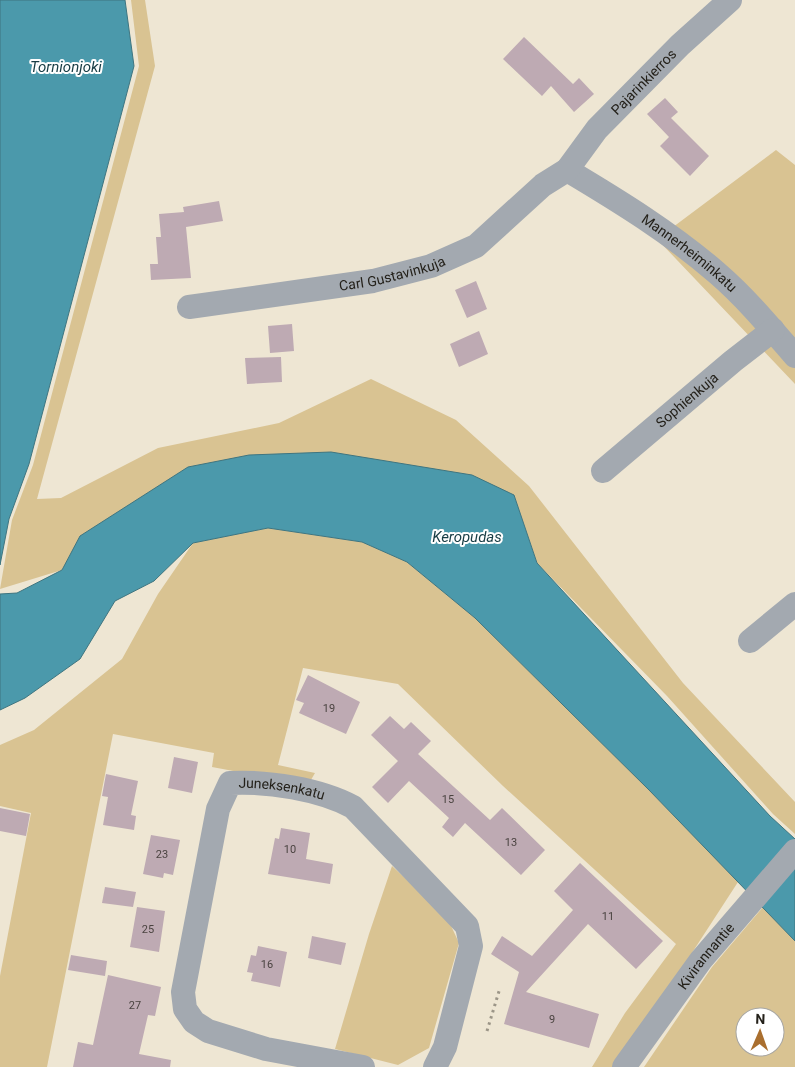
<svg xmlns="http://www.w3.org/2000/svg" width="795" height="1067" viewBox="0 0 795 1067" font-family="Roboto,sans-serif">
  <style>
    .green { fill: #d9c392; fill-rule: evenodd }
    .water { fill: #4b99ab; stroke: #3f7580 }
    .building { fill: #beaab3 }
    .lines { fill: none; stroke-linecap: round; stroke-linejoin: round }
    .path { stroke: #9b9587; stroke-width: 3; stroke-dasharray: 2.5 4; stroke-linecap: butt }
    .minor { stroke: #a3a9b0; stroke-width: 24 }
    .labels { text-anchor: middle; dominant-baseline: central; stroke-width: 4; stroke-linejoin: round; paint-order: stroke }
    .number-label { font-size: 11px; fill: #4a4340 }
    .street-label { font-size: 14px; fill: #24211a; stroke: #fff }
    .water-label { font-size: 15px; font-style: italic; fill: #183d45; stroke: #fff }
  </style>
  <rect width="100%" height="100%" fill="#eee6d3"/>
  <!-- green -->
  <path class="green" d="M131,0h14l10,66 -118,433 24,-1 97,-50 121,-25 92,-44 85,41 73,66 154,197 112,119v32l-22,-20 -106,-118 -130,-133 -23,-68 -433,41 -19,34 -62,19 12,-69 21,-55 106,-399z
    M776,150l19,15v219l-138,-145z
    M268,528l94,14 45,20 68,56 174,172 89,92 -65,100 -60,85h-21l33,-54 51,-69 -173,-158 -105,-102 -95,-16 -25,97 37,8 -7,12 -96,-18 2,-14 -101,-19 -66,333h-47v-91l31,-163 -31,-7v-61l34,-15 88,-71 36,-65 35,-51z
    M392,866l55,51 12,26 -30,105 -31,17 -63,-16 34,-115z
    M763,907l32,34v126h-151l68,-100zM745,1017h30v30h-30z"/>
  <!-- water -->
  <path class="water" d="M0,0h125l9,66 -105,398 -20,55 -9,46z
    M331,452l141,23 42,20 23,68 233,253 25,23v102l-146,-151 -174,-172 -68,-56 -45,-20 -94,-14 -75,15 -39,38 -39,20 -35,58 -55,39 -25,12v-116l17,-1 45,-23 18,-34 108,-69 61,-12z"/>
  <!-- building -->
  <path class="building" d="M524,37l49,47 6,-6 15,16 -20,18 -23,-26 -9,10 -39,-37z
    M665,98l13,14 -7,6 38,38 -19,20 -30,-30 9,-9 -22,-23z
    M219,201l4,20 -37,6 5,51 -40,2 -1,-16h8l-2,-27h5l-2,-23 25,-2 -1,-5z
    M476,281l11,28 -20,9 -12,-28z
    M292,324l2,27 -24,2 -2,-27z
    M479,331l9,23 -29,13 -9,-23z
    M281,357l1,25 -35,2 -2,-26z
    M308,675l52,27 -14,32 -47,-21 5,-10 -8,-3z
    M390,716l14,13 7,-7 20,19 -13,13 72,66 12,-12 43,42 -24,25 -56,-52 -12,14 -11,-10 7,-9 -40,-37 -21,22 -16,-16 26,-26 -27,-26z
    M174,757l24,5 -6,31 -24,-5z
    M106,774l32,7 -7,34 5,1 -2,14 -31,-5 5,-28 -6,-1z
    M0,808l30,6 -4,22 -26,-5z
    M281,828l29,5 -4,26 27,5 -3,20 -62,-10 7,-36 4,1z
    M151,835l29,5 -7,35 -9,-2 -1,5 -20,-4z
    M580,863l83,78 -27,28 -48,-45 -62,68 73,22 -10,34 -85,-24 15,-52 -28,-18 11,-18 30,20 41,-46 -19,-19z
    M105,887l31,5 -3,15 -31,-4z
    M137,907l28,4 -6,41 -29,-5z
    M312,936l34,7 -5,22 -33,-7z
    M258,946l29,6 -7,35 -29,-6 2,-8 -6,-1 4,-17 5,1z
    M71,955l36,6 -2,15 -37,-6z
    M108,975l53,12 -6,29 -7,-1 -9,39 32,6 -1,7h-97l5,-25 15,3z"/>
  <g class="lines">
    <!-- path -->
    <path class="path" d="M487,1031l13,-43"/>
    <!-- minor -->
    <g class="minor">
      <path id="s1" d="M567,170c52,31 104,63 150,103 29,25 53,54 78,83"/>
      <path id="s2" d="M189,307l184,-26 58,-15 45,-20 67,-61 24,-15 30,-41 83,-84 50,-45"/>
      <path id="s3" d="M603,471l130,-110 40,-31"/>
      <path d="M750,641l45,-37"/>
      <path id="s4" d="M363,1067l-97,-18 -58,-18 -14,-9 -9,-13 -2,-17 35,-183 12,-26c37,-2 90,6 123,24l114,119 4,20 -26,101 -10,20"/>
      <path id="s5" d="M624,1067l77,-107 94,-109"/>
    </g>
  </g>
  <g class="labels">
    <!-- number labels -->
    <g class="number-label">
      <text x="329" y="708">19</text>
      <text x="448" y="799">15</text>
      <text x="511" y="842">13</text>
      <text x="290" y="849">10</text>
      <text x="162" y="854">23</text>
      <text x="608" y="916">11</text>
      <text x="148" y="929">25</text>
      <text x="267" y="964">16</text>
      <text x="135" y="1005">27</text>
      <text x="552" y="1019">9</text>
    </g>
    <!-- street labels -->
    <g class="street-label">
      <text stroke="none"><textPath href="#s2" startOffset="531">Pajarinkierros</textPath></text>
      <text stroke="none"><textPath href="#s1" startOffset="148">Mannerheiminkatu</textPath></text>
      <text stroke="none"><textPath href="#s2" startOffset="206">Carl Gustavinkuja</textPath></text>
      <text stroke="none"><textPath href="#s3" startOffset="110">Sophienkuja</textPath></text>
      <text stroke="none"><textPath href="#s4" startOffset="476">Juneksenkatu</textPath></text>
      <text stroke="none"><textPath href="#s5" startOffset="138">Kivirannantie</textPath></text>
    </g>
    <!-- water labels -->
    <g class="water-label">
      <text x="66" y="67">Tornionjoki</text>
      <text x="467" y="537">Keropudas</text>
    </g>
  </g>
  <!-- north arrow -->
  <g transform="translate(760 1032) rotate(2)"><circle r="24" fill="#ffffff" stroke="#a7a6a3"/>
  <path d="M0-4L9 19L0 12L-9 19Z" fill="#aa6f2f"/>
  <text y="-8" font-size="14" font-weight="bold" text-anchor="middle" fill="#24211a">N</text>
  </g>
</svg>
